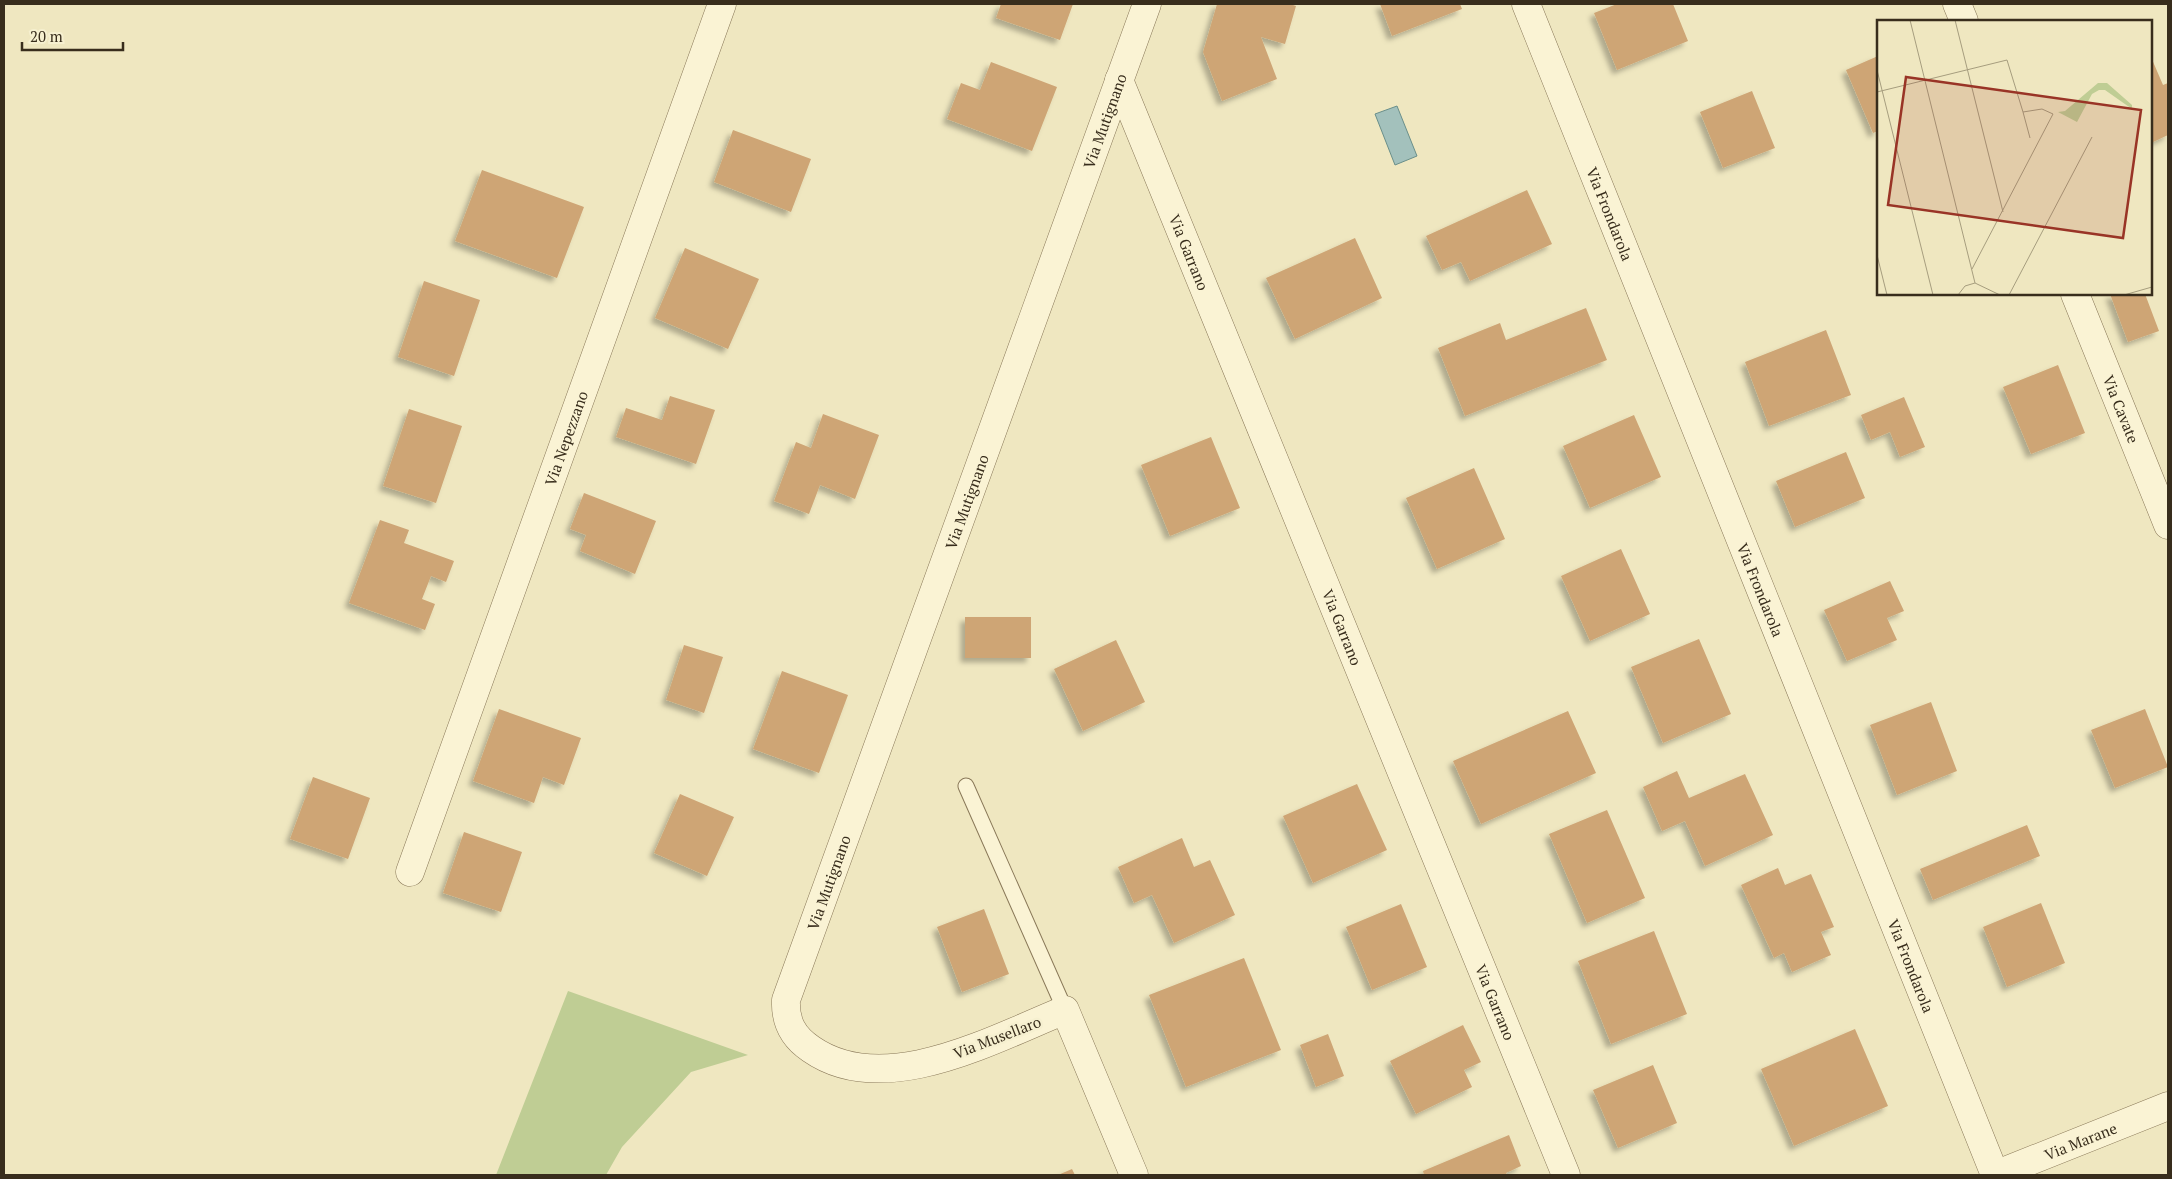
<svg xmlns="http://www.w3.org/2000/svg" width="2172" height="1179" viewBox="0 0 2172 1179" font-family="'PT Serif',serif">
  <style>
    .green { fill: #bfcd94 }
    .water { fill: #a3c1bc; stroke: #6a8f8a }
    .building { fill: #cea575; filter: url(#shadow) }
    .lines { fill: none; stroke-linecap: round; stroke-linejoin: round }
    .service-casing { stroke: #897858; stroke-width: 17 }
    .minor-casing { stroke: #897858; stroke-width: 29 }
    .service { stroke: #faf3d4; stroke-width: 15 }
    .minor { stroke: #faf3d4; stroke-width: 28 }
    .labels { text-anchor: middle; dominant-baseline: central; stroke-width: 5; stroke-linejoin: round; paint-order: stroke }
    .street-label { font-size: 15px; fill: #382d1c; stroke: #f6f0d0 }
    .inset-road { fill: none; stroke: #a69d7e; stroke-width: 1 }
    .view { fill: #993426; fill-opacity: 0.15; stroke: #993426; stroke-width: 2.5 }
    .inset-edge { fill: none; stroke: #382d1c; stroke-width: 2.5 }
  </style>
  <defs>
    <filter id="shadow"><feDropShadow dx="-4.5" dy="4.5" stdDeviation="2.5" flood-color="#0004"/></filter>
  </defs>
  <rect width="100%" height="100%" fill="#efe7c0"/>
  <!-- green -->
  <path class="green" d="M568,991l180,64 -57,17 -69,75 -16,28h-110z"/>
  <!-- water -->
  <path class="water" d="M1397,106l20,50 -22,9 -20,-51z"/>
  <!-- building -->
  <path class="building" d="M1001,4h72l-13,36 -64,-22z
    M1217,4h73l6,2 -11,38 -24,-7 16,42 -55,22 -19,-49z
    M1380,4h80l2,5 -70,27z
    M1617,4h56l15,37 -71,29 -23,-57z
    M1878,56v75l-5,2 -27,-63z
    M2151,57l12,28 5,-2v52l-17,8z
    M991,62l66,25 -25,64 -85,-32 14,-36 19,7z
    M1752,91l23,57 -52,20 -23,-56z
    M733,130l78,29 -20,53 -77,-30z
    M482,170l102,37 -27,71 -102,-37z
    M1527,190l25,54 -82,37 -9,-19 -19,8 -16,-34z
    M1355,238l27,60 -87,41 -29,-61z
    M685,248l74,31 -31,70 -73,-31z
    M424,281l56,19 -26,76 -56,-19z
    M2110,294h35l14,37 -31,11z
    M1586,308l21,52 -142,56 -27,-68 62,-25 6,17z
    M1826,330l25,65 -82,31 -24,-64z
    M2058,365l27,68 -54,21 -28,-67z
    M670,396l45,14 -19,54 -80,-27 10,-29 36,12z
    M1904,397l21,50 -25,10 -10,-25 -19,8 -10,-25z
    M409,409l53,17 -26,77 -53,-17z
    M823,414l56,21 -24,64 -35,-14 -11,29 -35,-13 22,-59 15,6z
    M1634,415l27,62 -71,31 -27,-62z
    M1211,437l29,71 -70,28 -29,-71z
    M1846,452l19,46 -70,29 -19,-46z
    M1474,468l31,71 -68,30 -31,-71z
    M584,493l72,28 -21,53 -55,-23 6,-16 -16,-6z
    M380,520l29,10 -5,13 50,18 -8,21 -15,-6 -9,23 13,5 -10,26 -76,-27z
    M1621,549l29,65 -60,27 -29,-65z
    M1890,581l14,30 -17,7 10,22 -50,21 -23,-51z
    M965,617h66v41h-66z
    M1699,639l32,75 -68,29 -32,-76z
    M1116,640l29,62 -62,29 -29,-62z
    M684,645l39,12 -19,56 -38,-13z
    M782,671l66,24 -29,78 -66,-24z
    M1931,702l26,69 -60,24 -27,-70z
    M499,709l82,29 -17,47 -21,-8 -9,26 -61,-22z
    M2145,709l23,58 -53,21 -24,-58z
    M1568,711l28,62 -115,51 -28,-63z
    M1677,771l12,27 56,-24 28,61 -68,31 -20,-45 -23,10 -19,-44z
    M313,777l57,21 -22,61 -58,-20z
    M1357,784l30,66 -74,33 -30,-67z
    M680,794l54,23 -27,59 -53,-23z
    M1607,810l38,88 -58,25 -38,-89z
    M2027,825l13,31 -107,44 -13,-31z
    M464,832l58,20 -21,60 -58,-19z
    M1182,838l12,29 16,-7 25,55 -61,28 -22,-48 -18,8 -16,-36z
    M1778,868l7,17 26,-11 23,53 -13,5 10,23 -39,17 -8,-19 -10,5 -33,-73z
    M2041,903l24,60 -58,24 -24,-60z
    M1401,904l26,63 -55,23 -26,-63z
    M984,909l25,65 -47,18 -25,-65z
    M1654,931l33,83 -76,30 -33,-83z
    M1244,958l37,92 -95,37 -37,-92z
    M1463,1025l18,37 -17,8 8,17 -56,27 -26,-53z
    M1855,1029l33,77 -94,40 -33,-77z
    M1328,1034l16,42 -28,11 -16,-42z
    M1653,1065l24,58 -59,25 -25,-58z
    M1509,1135l12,31 -15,7 1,2h-83l-1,-4z
    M1072,1169l3,6h-17z"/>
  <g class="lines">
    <!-- service casing -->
    <g class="service-casing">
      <path id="service" d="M966,786l99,224"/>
    </g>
    <!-- minor casing -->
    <g class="minor-casing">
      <g id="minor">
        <path id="s1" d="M1526,4l469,1171"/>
        <path d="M1957,4l7,17"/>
        <path id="s2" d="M1119,80l447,1095"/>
        <path id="s3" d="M2075,294l93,231"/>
        <path id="s4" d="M410,872l312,-868"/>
        <path id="s5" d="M1134,1175l-69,-165c-72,29 -181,90 -254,39 -18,-12 -26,-27 -25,-49l361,-996"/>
        <path id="s6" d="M1995,1175l173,-69"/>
      </g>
    </g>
    <!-- service -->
    <use href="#service" class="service"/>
    <!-- minor -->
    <use href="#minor" class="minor"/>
  </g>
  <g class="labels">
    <!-- street labels -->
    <g class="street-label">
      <text stroke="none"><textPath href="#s5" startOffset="1440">Via Mutignano</textPath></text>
      <text stroke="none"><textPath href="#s1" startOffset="226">Via Frondarola</textPath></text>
      <text stroke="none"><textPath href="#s2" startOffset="186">Via Garrano</textPath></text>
      <text stroke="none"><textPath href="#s3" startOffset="124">Via Cavate</textPath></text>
      <text stroke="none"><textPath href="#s4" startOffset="461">Via Nepezzano</textPath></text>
      <text stroke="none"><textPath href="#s5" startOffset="1035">Via Mutignano</textPath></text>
      <text stroke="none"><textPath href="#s1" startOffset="631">Via Frondarola</textPath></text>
      <text stroke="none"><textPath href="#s2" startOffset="591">Via Garrano</textPath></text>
      <text stroke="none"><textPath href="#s5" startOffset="630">Via Mutignano</textPath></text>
      <text stroke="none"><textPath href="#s1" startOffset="1036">Via Frondarola</textPath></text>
      <text stroke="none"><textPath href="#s2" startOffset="996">Via Garrano</textPath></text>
      <text transform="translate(997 1037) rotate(-21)">Via Musellaro</text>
      <text stroke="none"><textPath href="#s6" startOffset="92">Via Marane</textPath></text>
    </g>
  </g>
  <!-- overview -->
  <g transform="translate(1877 20)">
    <rect width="275" height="275" fill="#efe7c0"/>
    <path d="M221,63h9l25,22v4l-27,-19h-6l-7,4 -15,28 -19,-10 7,-1z" fill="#bfcd94"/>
    <path class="inset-road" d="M33,0l65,263M78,0l48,192M0,50l56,225M0,72l130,-32 16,52 19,-3 11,5 -81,155M146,92l7,26M0,235l10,40M81,275l7,-9 10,-3 25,12M132,275l83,-158M247,275l28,-8"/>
    <path class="view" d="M29,57l235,33 -18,128 -235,-33z"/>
    <rect width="275" height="275" class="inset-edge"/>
  </g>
  <!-- border -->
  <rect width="2172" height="1179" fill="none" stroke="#382d1c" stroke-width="10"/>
  <!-- scale -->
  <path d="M22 42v8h101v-8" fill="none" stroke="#382d1c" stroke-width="2.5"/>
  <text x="30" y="42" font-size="15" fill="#382d1c" stroke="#f6f0d0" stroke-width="4" paint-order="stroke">20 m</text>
</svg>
